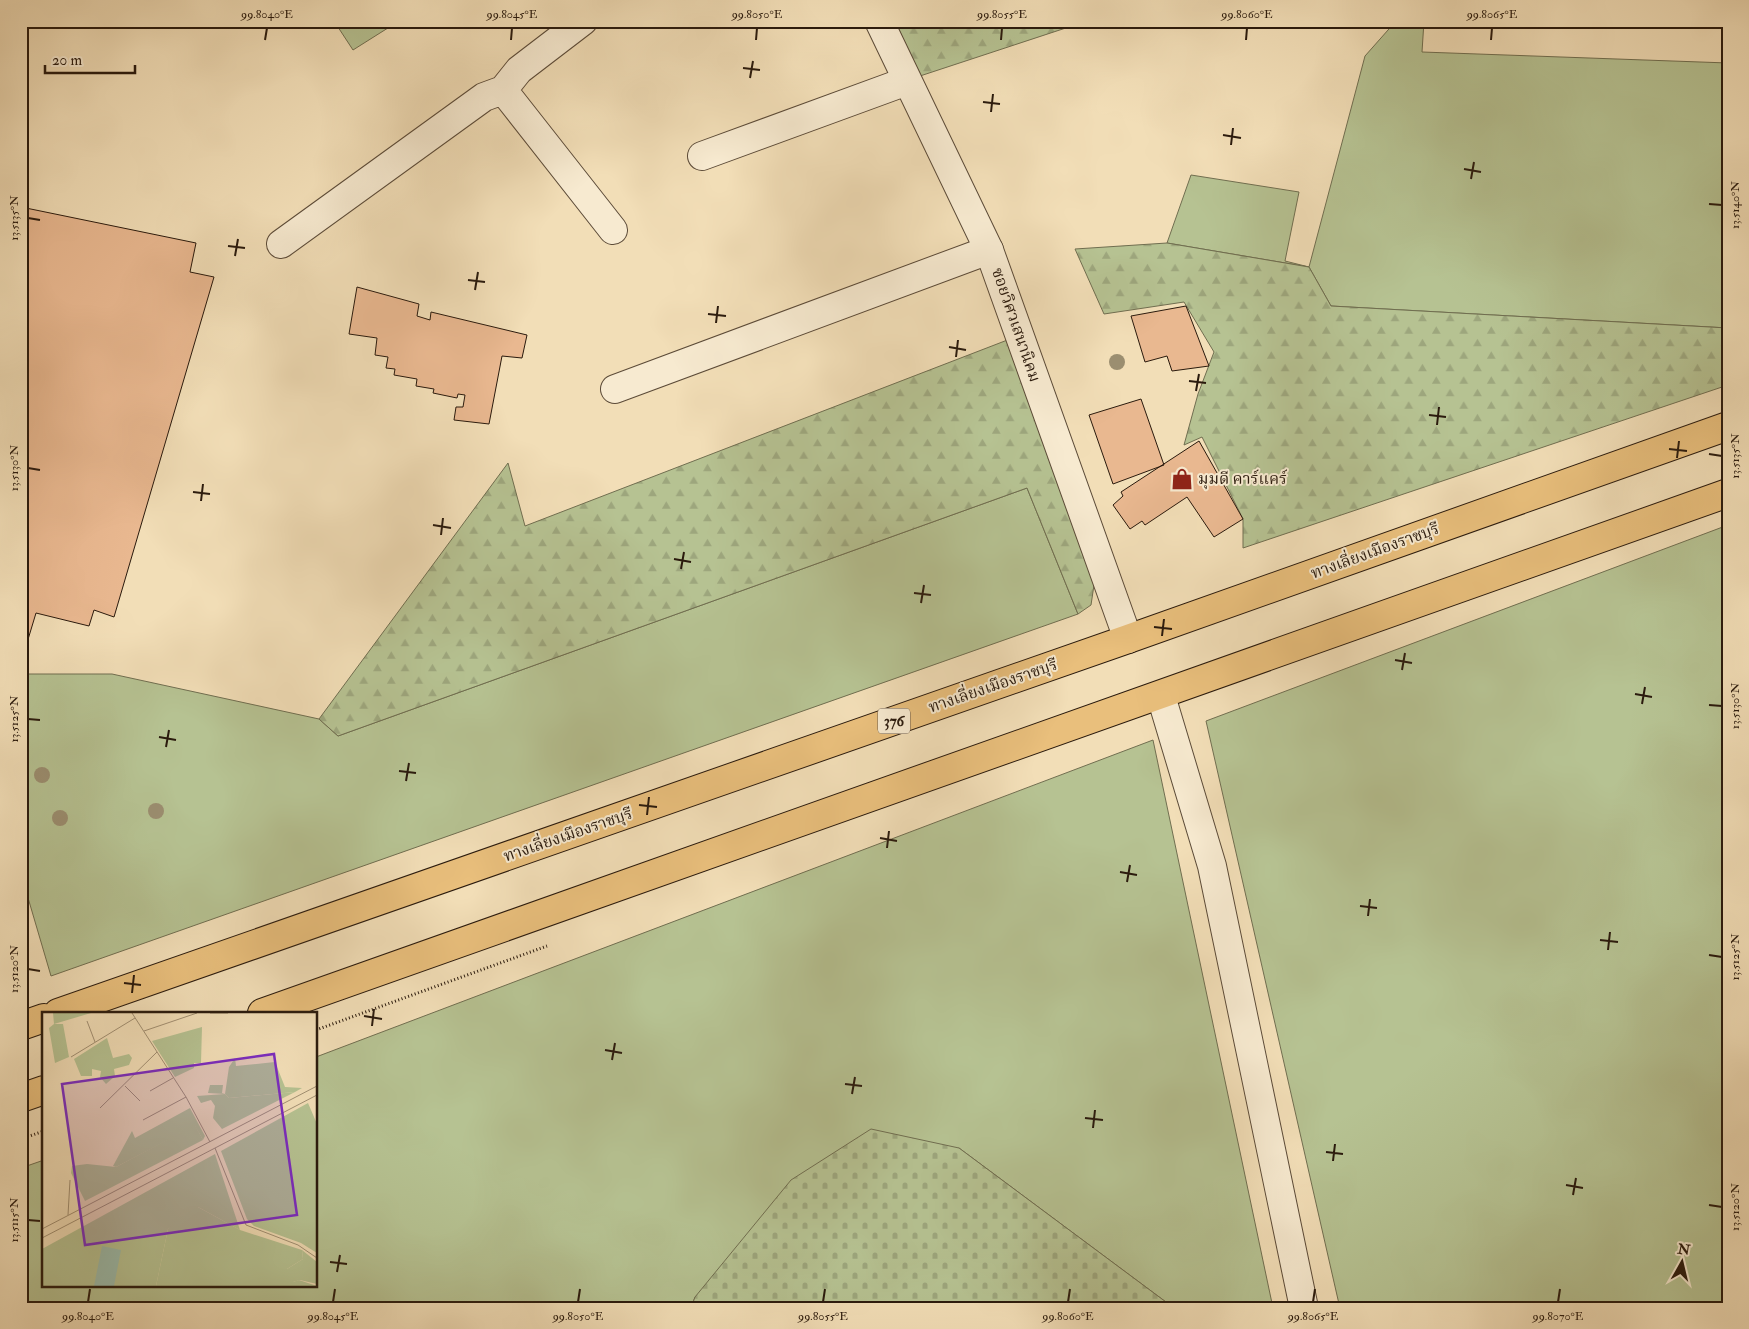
<svg xmlns="http://www.w3.org/2000/svg" width="1749" height="1329" viewBox="0 0 1749 1329" font-family="'IM FELL Double Pica','Noto Serif Thai',serif">
  <style>
    .grass { fill: #b6c292; stroke: #706e50 }
    .forest { fill: url(#forest-firs); stroke: #706e50 }
    .cemetery { fill: url(#cemetery-stones); stroke: #706e50 }
    .building { fill: #e9b890; stroke: #2a1a0d }
    .lines { fill: none; stroke-linecap: round; stroke-linejoin: round }
    .minor-casing { stroke: #5c4b38; stroke-width: 30 }
    .tertiary-casing { stroke: #5c4b38; stroke-width: 30 }
    .primary-casing { stroke: #2a1a0d; stroke-width: 30 }
    .path { stroke: #2a1a0d; stroke-width: 3; stroke-dasharray: 1 2.5; stroke-linecap: butt }
    .minor { stroke: #f7ead0; stroke-width: 28 }
    .tertiary { stroke: #f7ead0; stroke-width: 28 }
    .primary { stroke: #e9bf7c; stroke-width: 28 }
    .tree { fill: #9b8e70 }
    .ticks { fill: none; stroke: #2a1a0d; stroke-width: 2 }
    .labels { text-anchor: middle; dominant-baseline: central; stroke-width: 4; stroke-linejoin: round; paint-order: stroke }
    .shield { fill: #f7ead0; stroke: #685848; stroke-width: 1 }
    .shield-label { font-size: 15px; font-weight: bold; fill: #2a1a0d }
    .street-label { font-size: 16px; fill: #2a1a0d; stroke: #f7ead0 }
    .poi-label { font-size: 16px; fill: #2a1a0d; stroke: #f7ead0; text-anchor: start }
    .inset-road { fill: none; stroke: #a29073; stroke-width: 1 }
    .view { fill: #7b2cbf; fill-opacity: 0.15; stroke: #7b2cbf; stroke-width: 2.5 }
    .inset-edge { fill: none; stroke: #2a1a0d; stroke-width: 2.5 }
    .neatline { fill: none; stroke: #2a1a0d; stroke-width: 2 }
    .ticks-label { font-size: 12px; text-anchor: middle; fill: #2a1a0d }
  </style>
  <defs>
    <pattern id="forest-firs" width="22" height="20" patternUnits="userSpaceOnUse" patternTransform="scale(1.25)"><rect width="22" height="20" fill="#b6c292"/><path d="M5 1l3.5 6h-7zM16 11l3.5 6h-7z" fill="#9da67d"/></pattern>
    <pattern id="cemetery-stones" width="16" height="16" patternUnits="userSpaceOnUse" patternTransform="scale(1.25)"><rect width="16" height="16" fill="#b6c292"/><path d="M2 7V4a2 2 0 0 1 4 0v3zM10 15v-3a2 2 0 0 1 4 0v3z" fill="#9da67d"/></pattern>
  </defs>
  <rect width="100%" height="100%" fill="#f2deb7"/>
  <filter id="stains"><feTurbulence type="fractalNoise" baseFrequency=".004" numOctaves="4"/><feColorMatrix values="0 0 0 0 .2 0 0 0 0 .09 0 0 0 0 .02 0 0 0 .5 -.17"/></filter>
  <radialGradient id="worn" r=".72"><stop offset=".6" stop-color="#630" stop-opacity="0"/><stop offset="1" stop-color="#630" stop-opacity=".3"/></radialGradient>
  <!-- grass -->
  <path class="grass" d="M334,21h65l-46,29z
    M1396,21h28l-2,31 306,11v265l-397,-22 -22,-39 -142,-24 24,-68 108,17 -14,69 24,6 56,-211z
    M1027,488l51,126 -1027,362 -30,-102v-200h91l207,45 19,17z
    M1728,525v783h-386l-3,-4 -133,-583z
    M1153,740l120,568h-99l-215,-160 -264,149 -4,11h-670v-140l23,-8v125h272v-228z"/>
  <!-- forest -->
  <path class="forest" d="M895,21h192l-167,55z
    M1167,243l142,24 22,39 397,22v57l-485,163v-29l-41,-82 -18,8 14,-51 16,-42 -30,-50 -80,12 -29,-65z
    M1010,339l84,246 -3,20 -13,9 -51,-126 -689,248 -19,-17 189,-256 17,63z"/>
  <!-- cemetery -->
  <path class="cemetery" d="M871,1129l88,19 215,160h-483l4,-11 96,-117z"/>
  <!-- building -->
  <path class="building" d="M21,207l175,36 -6,29 24,5 -100,340 -20,-7 -5,16 -53,-13 -13,43h-2z
    M357,287l62,17 -2,12 13,4 1,-8 96,23 -5,23 -20,-2 -13,68 -35,-4 2,-13h7l2,-12 -7,-1 -1,4 -24,-5 1,-4 -18,-3 1,-7 -23,-4 1,-6 -9,-1 2,-11 -13,-2 2,-17 -28,-4z
    M1186,306l23,60 -37,5 -5,-15 -22,6 -14,-46z
    M1141,399l23,66 -51,19 -24,-69z
    M1199,441l44,78 -29,18 -27,-40 -42,28 -3,-4 -12,8 -17,-24 10,-9 -2,-4z
    M21,895l7,15 -7,-2z"/>
  <g class="lines">
    <!-- minor casing -->
    <g class="minor-casing">
      <path id="minor" d="M503,90l110,140
        M702,156l205,-75
        M281,244l203,-147 19,-7 16,-20 64,-49
        M615,389l374,-139
        M1161,696l51,170 92,442"/>
    </g>
    <!-- tertiary casing -->
    <g class="tertiary-casing">
      <path id="tertiary" d="M879,21l110,229 139,389"/>
    </g>
    <!-- primary casing -->
    <g class="primary-casing">
      <path id="primary" d="M58,1013l1070,-374 600,-213
        M262,1013l1466,-520
        M21,1026l23,-8
        M21,1098l23,-8"/>
    </g>
    <!-- path -->
    <path class="path" d="M316,1030l231,-84
      M21,1139l23,-8"/>
    <!-- minor -->
    <use href="#minor" class="minor"/>
    <!-- tertiary -->
    <use href="#tertiary" class="tertiary"/>
    <!-- primary -->
    <use href="#primary" class="primary"/>
  </g>
  <!-- trees -->
  <g class="tree">
    <circle cx="1117" cy="362" r="8"/>
    <circle cx="42" cy="775" r="8"/>
    <circle cx="156" cy="811" r="8"/>
    <circle cx="60" cy="818" r="8"/>
  </g>
  <!-- ticks -->
  <path class="ticks" d="M265,40l2,-12M511,40l1,-12M756,40l1,-12M1001,40l1,-12M1246,40l1,-12M1491,40l1,-12M743,68l17,2M750,78l3,-17M983,102l17,2M991,112l2,-18M1223,135l18,3M1231,145l2,-17M1464,169l17,3M1471,179l3,-17M1709,204l13,1M28,218l12,2M228,246l17,2M235,256l3,-17M468,280l17,2M475,290l3,-18M708,314l18,2M716,323l2,-17M949,347l17,3M956,357l2,-17M1189,381l17,2M1196,391l3,-17M1429,415l17,2M1437,425l2,-18M1669,449l18,2M1709,454l13,2M1677,458l2,-17M28,468l12,2M193,492l17,2M201,501l2,-17M433,525l18,3M441,535l2,-17M674,559l17,3M681,569l3,-17M914,593l17,2M921,603l3,-18M1154,627l18,2M1162,636l2,-17M1395,660l17,3M1402,670l3,-17M1635,694l17,3M1642,704l3,-17M1709,705l13,1M28,719l12,1M159,737l17,3M166,747l3,-17M399,771l17,2M406,781l3,-18M639,805l18,2M647,815l2,-18M880,838l17,3M887,848l2,-17M1120,872l17,3M1127,882l3,-17M1360,906l17,2M1368,916l2,-17M1600,940l18,2M1608,950l2,-18M1709,955l13,2M28,969l12,2M124,983l17,2M132,993l2,-18M364,1016l18,3M372,1026l2,-17M605,1050l17,3M612,1060l3,-17M845,1084l17,2M852,1094l3,-17M1085,1118l18,2M1093,1128l2,-18M1326,1152l17,2M1333,1161l2,-17M1566,1185l17,3M1573,1195l3,-17M1709,1205l13,2M28,1220l12,1M330,1262l17,2M337,1272l3,-17M88,1302l2,-13M333,1302l2,-13M578,1302l2,-13M823,1302l2,-13M1068,1302l2,-13M1313,1302l2,-13M1558,1302l2,-13"/>
  <!-- icons -->
  <defs>
    <g id="shop-bare" transform="scale(1.725)"><path d="M-5-2.5h2.3a2.7 3.5 0 0 1 5.4 0H5L5.5 6h-11ZM-1.5-2.5h3a1.5 2.3 0 0 0-3 0Z" fill="#8f2418" stroke="#f7ead0" stroke-width="2.5" paint-order="stroke"/></g>
  </defs>
  <g fill-rule="evenodd">
    <use href="#shop-bare" x="1182" y="479"/>
  </g>
  <g class="labels">
    <!-- shield labels -->
    <rect class="shield" x="878" y="708.5" width="32" height="25" rx="4"/>
    <g class="shield-label">
      <text x="894" y="721">376</text>
    </g>
    <!-- street labels -->
    <g class="street-label">
      <text transform="translate(1016 325) rotate(71)">ซอยวิศวเสนานิคม</text>
      <text transform="translate(1375 551) rotate(-20)">ทางเลี่ยงเมืองราชบุรี</text>
      <text transform="translate(993 686) rotate(-19)">ทางเลี่ยงเมืองราชบุรี</text>
      <text transform="translate(568 835) rotate(-19)">ทางเลี่ยงเมืองราชบุรี</text>
    </g>
    <!-- poi labels -->
    <g class="poi-label">
      <text x="1198" y="479">มุมดี คาร์แคร์</text>
    </g>
  </g>
  <!-- overview -->
  <g transform="translate(42 1012)">
    <rect width="275" height="275" fill="#f2deb7"/>
    <path d="M11,1h38l-37,11zM65,26l6,20 16,-4 3,4 -3,7 -15,4 1,7 -9,8 -6,-7 1,-6 -9,-2v7h-11l-7,-17zM193,46l1,8 39,-4 10,25 17,1 -7,4 -66,6 -4,-4 -17,-1 2,-8h13l-1,8 3,1 4,-27zM266,91l9,21v129l-16,-10 -47,-17 -7,-7 -26,-68zM153,113l8,15 -118,61 -14,-28 1,-7 15,-2 29,3zM173,142l25,76 -42,-23 -30,22 -12,57h-114v-37z" fill="#b6c292"/>
    <path d="M12,12h9l6,33 -14,6 -6,-35zM160,15l-1,36h-7v5l-19,9 -23,-36zM253,80l-73,37 -9,-11 2,-12 -4,-6 -10,3 -4,-7 28,-2 4,4zM148,96l15,28 -2,4 -8,-14 -79,41 -3,-1 19,-35 3,7zM260,238l15,12v22l-17,-4 -7,2 -6,-13 16,-10z" fill="#b6c292"/>
    <path d="M145,194l11,1 42,23 62,20 1,9 -16,10 8,3 -2,10 6,-2 18,6h-161l12,-57z" fill="#b6c292"/>
    <path d="M60,234l19,4 -7,36h-20z" fill="#9bbcac"/>
    <path class="inset-road" d="M90,1l54,84 24,45M168,1h18M45,9l8,21M102,19l53,-18M29,45l64,-39M83,74l15,15M108,79l23,-13M58,96l57,-56M101,108l43,-23M173,136l31,77 52,20 19,13M26,203l2,-35M0,217l275,-143M0,226l275,-143"/>
    <path class="view" d="M232,42l23,161 -212,30 -23,-161z"/>
    <rect width="275" height="275" class="inset-edge"/>
  </g>
  <!-- margin -->
  <rect width="1749" height="1329" fill="none" stroke="#f2deb7" stroke-width="55"/>
  <!-- north arrow -->
  <g transform="translate(1682 1262) rotate(8)" stroke="#f7ead0" stroke-width="4" paint-order="stroke">
  <path d="M0-4L9 19L0 12L-9 19Z" fill="#2a1a0d"/>
  <text y="-8" font-size="14" font-weight="bold" text-anchor="middle" fill="#2a1a0d">N</text>
  </g>
  <!-- scale -->
  <path d="M45 65v8h90v-8" fill="none" stroke="#2a1a0d" stroke-width="2.5"/>
  <text x="52" y="65" font-size="15" fill="#2a1a0d" stroke="#f7ead0" stroke-width="4" paint-order="stroke">20 m</text>
  <rect x="28" y="28" width="1694" height="1274" class="neatline"/>
  <g class="ticks-label">
    <text x="267" y="18">99.8040°E</text>
    <text x="512" y="18">99.8045°E</text>
    <text x="757" y="18">99.8050°E</text>
    <text x="1002" y="18">99.8055°E</text>
    <text x="1247" y="18">99.8060°E</text>
    <text x="1492" y="18">99.8065°E</text>
    <text transform="translate(1735 205) rotate(-90)" y="4">13.5140°N</text>
    <text transform="translate(14 218) rotate(-90)" y="4">13.5135°N</text>
    <text transform="translate(1735 456) rotate(-90)" y="4">13.5135°N</text>
    <text transform="translate(14 468) rotate(-90)" y="4">13.5130°N</text>
    <text transform="translate(1735 706) rotate(-90)" y="4">13.5130°N</text>
    <text transform="translate(14 719) rotate(-90)" y="4">13.5125°N</text>
    <text transform="translate(1735 957) rotate(-90)" y="4">13.5125°N</text>
    <text transform="translate(14 969) rotate(-90)" y="4">13.5120°N</text>
    <text transform="translate(1735 1207) rotate(-90)" y="4">13.5120°N</text>
    <text transform="translate(14 1220) rotate(-90)" y="4">13.5115°N</text>
    <text x="88" y="1320">99.8040°E</text>
    <text x="333" y="1320">99.8045°E</text>
    <text x="578" y="1320">99.8050°E</text>
    <text x="823" y="1320">99.8055°E</text>
    <text x="1068" y="1320">99.8060°E</text>
    <text x="1313" y="1320">99.8065°E</text>
    <text x="1558" y="1320">99.8070°E</text>
  </g>
  <rect width="100%" height="100%" filter="url(#stains)"/>
  <rect width="100%" height="100%" fill="url(#worn)"/>
</svg>
